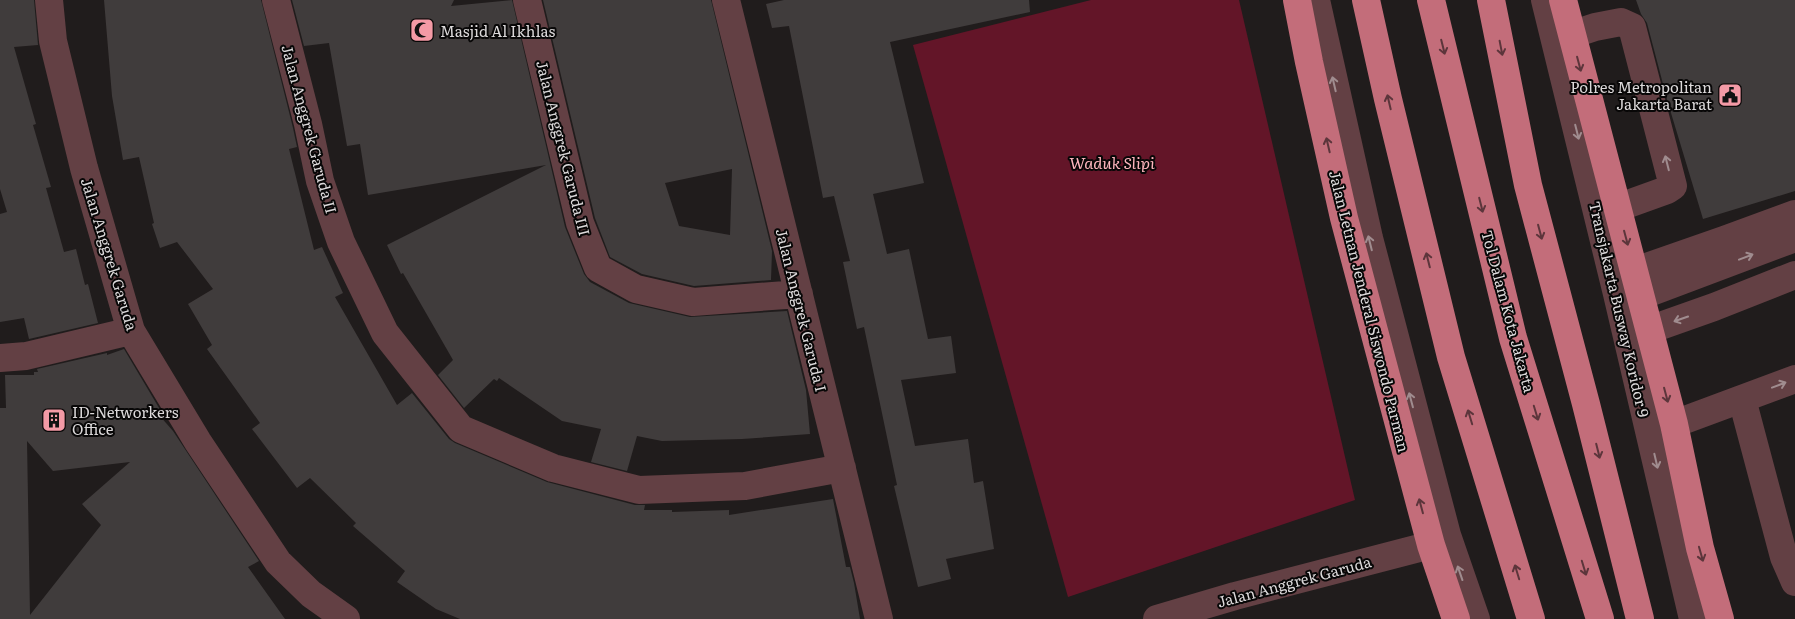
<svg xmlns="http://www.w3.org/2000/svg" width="1795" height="619" viewBox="0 0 1795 619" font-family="Literata,serif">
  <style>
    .water { fill: #631528 }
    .building { fill: #403c3c; fill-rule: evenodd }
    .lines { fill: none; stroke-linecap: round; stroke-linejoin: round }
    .minor { stroke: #634044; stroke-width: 28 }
    .highway { stroke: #c36d7a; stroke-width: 28 }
    .oneway { stroke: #5c353b }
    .oneway2 { stroke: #a08c8f }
    .labels { text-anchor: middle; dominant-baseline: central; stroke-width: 4; stroke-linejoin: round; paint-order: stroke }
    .poi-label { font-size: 15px; fill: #dcd9da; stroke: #080707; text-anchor: start }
    .street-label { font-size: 15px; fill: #dcd9da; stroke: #080707 }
    .water-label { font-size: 16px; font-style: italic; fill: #fdb5bd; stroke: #080707 }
  </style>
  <rect width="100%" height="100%" fill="#201c1c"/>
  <!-- water -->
  <path class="water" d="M1091,0h148l116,500 -287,97 -155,-552z"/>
  <!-- building -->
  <path class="building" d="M0,0h34l4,45 -24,2 22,77 -3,1 18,62 -5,1 18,64 12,-3 9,36 3,-1 10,39 -69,16 -5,-21 -24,4v-108l7,-2 -7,-23z
    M104,0h157l32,128 4,19 -8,2 25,101 8,-3 21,46 -8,4 62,108 15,-12 37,46 6,4 92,39 88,23h10l-1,5h28v2l57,-2v5l104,-16 13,68h4l4,16 6,36h-400l-24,-10 -39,-27 8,-11 -52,-45 3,-3 -46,-45 -13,10 -45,-59 8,-6 -53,-74 5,-4 -24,-41 25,-15 -36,-47 -17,6 -8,-24 2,-1 -15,-66 -16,3 -11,-64z
    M292,0h162l-3,6 61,-6 53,227 19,47 6,8 39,21 61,14 97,-6 19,79 4,44 -68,5 -80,2 -25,-5 -10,35 -36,-9 10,-33 -39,-8 -63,-43 -2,3 -3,-2 -30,29 -26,-33 15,-15 -50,-87 -2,1 -14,-29 159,-80 -178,30 -8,-51 -13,2 -18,-103 -25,3z
    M543,0h168l61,251 -1,29 -77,6 -52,-12 -32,-17 -15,-39zM732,169l-2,66 -51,-9 -14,-43z
    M784,0h245l1,12 -140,30 34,141 -51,11 14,60 22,-5 19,90 23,-3 5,37 -55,7 14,66 53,-7 6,44 9,-2 11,68 -48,10 5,20 -33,8 -24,-101 3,-1 -33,-158 -7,2 -14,-67 7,-1 -16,-65 -11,2 -34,-172 -17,2 -6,-24z
    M1636,0h159v191l-92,28 -35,-116 -21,-80 -6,-9z
    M124,349l38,64 -3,2 14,16 86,130 -11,6 37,52h-285v-211h6l-1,-33h29v-3h4l-1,-3 70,-16v2zM27,441l26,30 77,-9 -48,42 19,21 -71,90z"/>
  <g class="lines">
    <!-- minor -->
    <path class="minor" d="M49,0l4,41 31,127 47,163 67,111 80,120 33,32 35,25
      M276,0l32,124 12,57 21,61 44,91 76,96 92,39 86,22 106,-4 97,-18
      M527,0l53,223 18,45 38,21 57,13 106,-8
      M726,0l153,619
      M1316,0l53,238 78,297 29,84
      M1545,0l72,294 76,325
      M1571,35l24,-8 26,-5 11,5 41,159 -6,4 -50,18
      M1635,271l89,-31 71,-26
      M1641,296l154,-58
      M1649,330l65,-23 81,-32
      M0,358l26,-2 105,-25
      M1742,399l42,158 11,25
      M1674,424l121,-45
      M1157,619l78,-23 196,-51"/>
    <!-- highway -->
    <path class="highway" d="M1297,0l12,62 35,156 87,327 25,74
      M1366,0l22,99 63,258 80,262
      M1431,0l82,338 87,281
      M1491,0l37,185 58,219 54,215
      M1563,0l111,424 26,124 20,71"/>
  </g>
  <!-- one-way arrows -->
  <defs><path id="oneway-shaft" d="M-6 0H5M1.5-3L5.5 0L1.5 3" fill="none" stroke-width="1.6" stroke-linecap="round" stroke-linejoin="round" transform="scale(1.25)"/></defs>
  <g class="oneway">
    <use href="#oneway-shaft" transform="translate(1443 47) rotate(76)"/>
    <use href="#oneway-shaft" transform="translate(1501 48) rotate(79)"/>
    <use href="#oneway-shaft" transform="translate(1579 64) rotate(75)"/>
    <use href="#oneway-shaft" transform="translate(1389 102) rotate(-103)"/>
    <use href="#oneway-shaft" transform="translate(1328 145) rotate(-103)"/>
    <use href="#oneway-shaft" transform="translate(1481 205) rotate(76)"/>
    <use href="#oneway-shaft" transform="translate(1540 232) rotate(75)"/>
    <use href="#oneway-shaft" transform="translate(1626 238) rotate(75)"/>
    <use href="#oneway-shaft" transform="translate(1428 260) rotate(-104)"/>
    <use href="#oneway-shaft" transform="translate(1666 395) rotate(75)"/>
    <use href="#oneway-shaft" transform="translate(1536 413) rotate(73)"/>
    <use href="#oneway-shaft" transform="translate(1470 417) rotate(-107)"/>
    <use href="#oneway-shaft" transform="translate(1598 451) rotate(76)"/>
    <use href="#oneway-shaft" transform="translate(1421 506) rotate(-105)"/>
    <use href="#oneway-shaft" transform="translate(1701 554) rotate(74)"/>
    <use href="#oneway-shaft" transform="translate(1584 568) rotate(73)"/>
    <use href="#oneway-shaft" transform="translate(1517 572) rotate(-107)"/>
  </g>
  <g class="oneway2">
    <use href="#oneway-shaft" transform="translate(1334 84) rotate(-103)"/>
    <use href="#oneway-shaft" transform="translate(1577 132) rotate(76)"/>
    <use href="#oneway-shaft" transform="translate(1667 163) rotate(-104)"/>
    <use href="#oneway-shaft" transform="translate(1370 243) rotate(-104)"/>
    <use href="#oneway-shaft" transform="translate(1746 257) rotate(-21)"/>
    <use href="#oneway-shaft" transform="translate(1681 319) rotate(161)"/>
    <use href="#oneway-shaft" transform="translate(1779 385) rotate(-21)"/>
    <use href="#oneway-shaft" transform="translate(1411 400) rotate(-105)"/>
    <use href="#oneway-shaft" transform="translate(1656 461) rotate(77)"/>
    <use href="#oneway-shaft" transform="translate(1460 573) rotate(-109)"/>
  </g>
  <!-- icons -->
  <defs>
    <g id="mosque-square" transform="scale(1.25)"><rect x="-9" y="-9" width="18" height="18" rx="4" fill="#f49aa6" stroke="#080707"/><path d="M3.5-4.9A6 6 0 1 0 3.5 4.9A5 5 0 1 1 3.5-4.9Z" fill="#111"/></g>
    <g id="civic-square" transform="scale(1.25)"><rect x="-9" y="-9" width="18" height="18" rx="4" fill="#f49aa6" stroke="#080707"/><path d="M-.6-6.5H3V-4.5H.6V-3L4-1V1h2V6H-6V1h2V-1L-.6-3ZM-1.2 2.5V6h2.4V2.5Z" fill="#111"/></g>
    <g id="building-square" transform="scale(1.25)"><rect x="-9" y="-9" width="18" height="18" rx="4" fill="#f49aa6" stroke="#080707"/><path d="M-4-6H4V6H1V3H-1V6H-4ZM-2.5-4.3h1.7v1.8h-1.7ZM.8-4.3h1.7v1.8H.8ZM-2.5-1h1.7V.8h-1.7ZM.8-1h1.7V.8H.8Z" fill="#111"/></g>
  </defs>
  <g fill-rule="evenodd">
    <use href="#mosque-square" x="422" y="30"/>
    <use href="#civic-square" x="1730" y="95"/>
    <use href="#building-square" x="54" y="420"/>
  </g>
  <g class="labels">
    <!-- poi labels -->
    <g class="poi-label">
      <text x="440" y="30">Masjid Al Ikhlas</text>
      <text x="1712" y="86" text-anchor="end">Polres Metropolitan<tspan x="1712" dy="17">Jakarta Barat</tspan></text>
      <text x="72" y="411">ID-Networkers<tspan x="72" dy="17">Office</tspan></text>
    </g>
    <!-- street labels -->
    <g class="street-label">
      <text transform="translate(310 129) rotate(75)">Jalan Anggrek Garuda II</text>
      <text transform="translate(564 148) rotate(76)">Jalan Anggrek Garuda III</text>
      <text transform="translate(110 254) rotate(73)">Jalan Anggrek Garuda</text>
      <text transform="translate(1620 309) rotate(77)">Transjakarta Busway Koridor 9</text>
      <text transform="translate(802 310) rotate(76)">Jalan Anggrek Garuda I</text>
      <text transform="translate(1370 311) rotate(76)">Jalan Letnan Jenderal Siswondo Parman</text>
      <text transform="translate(1509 311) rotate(75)">Tol Dalam Kota Jakarta</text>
      <text transform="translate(1294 581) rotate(-15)">Jalan Anggrek Garuda</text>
    </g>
    <!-- water labels -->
    <g class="water-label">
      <text x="1112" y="162">Waduk Slipi</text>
    </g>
  </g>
</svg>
